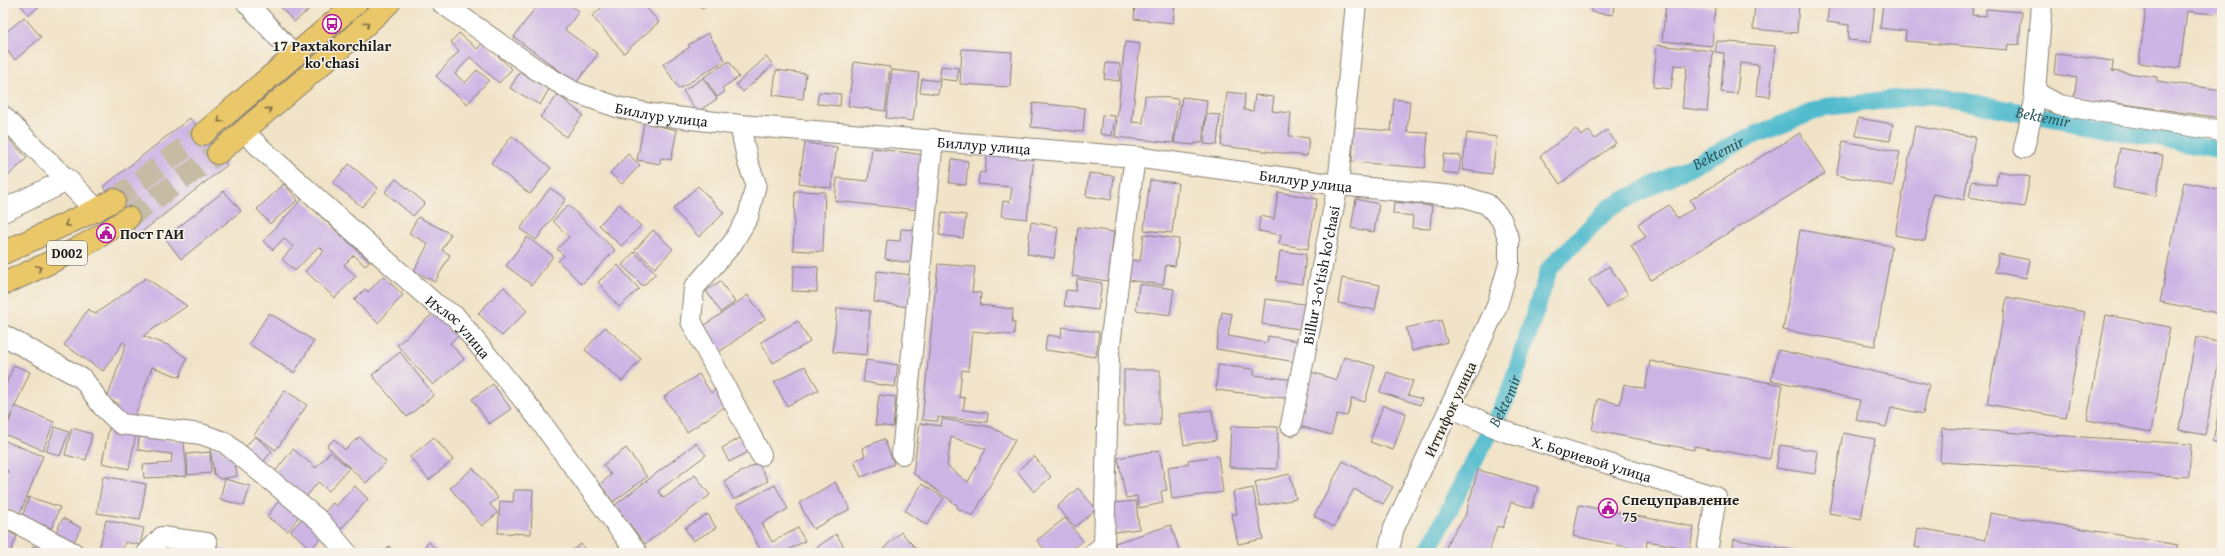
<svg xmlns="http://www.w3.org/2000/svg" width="2225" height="556" viewBox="0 0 2225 556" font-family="'Gentium Book Plus',serif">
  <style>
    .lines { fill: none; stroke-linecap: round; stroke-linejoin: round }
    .canal { stroke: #51bbcd; stroke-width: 18 }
    .building { fill: #ccb4e5; fill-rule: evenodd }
    .trunk-tunnel { stroke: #c6bba5; stroke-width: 22; stroke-dasharray: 22 11; stroke-linecap: butt }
    .minor-casing { stroke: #868072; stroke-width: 22 }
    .tertiary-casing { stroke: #868072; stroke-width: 24 }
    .trunk-casing { stroke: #868072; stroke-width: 24 }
    .minor { stroke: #fff; stroke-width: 20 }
    .tertiary { stroke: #fff; stroke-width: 22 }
    .trunk { stroke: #eac769; stroke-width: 22 }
    .oneway { stroke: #837242 }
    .labels { text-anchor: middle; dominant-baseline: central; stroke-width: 3; stroke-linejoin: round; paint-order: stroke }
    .shield { fill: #f7f3e8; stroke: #5e5c59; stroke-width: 1 }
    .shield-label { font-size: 14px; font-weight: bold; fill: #1c1c1c }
    .poi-label { font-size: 15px; font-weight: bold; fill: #1c1c1c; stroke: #f7f3e8; text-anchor: start }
    .street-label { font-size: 15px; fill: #1c1c1c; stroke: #f7f3e8 }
    .water-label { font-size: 16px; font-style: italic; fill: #315c63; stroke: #f7f3e8 }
  </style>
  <rect width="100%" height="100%" fill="#f7f3e8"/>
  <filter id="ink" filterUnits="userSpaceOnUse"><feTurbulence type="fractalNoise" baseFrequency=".025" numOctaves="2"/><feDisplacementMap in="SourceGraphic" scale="8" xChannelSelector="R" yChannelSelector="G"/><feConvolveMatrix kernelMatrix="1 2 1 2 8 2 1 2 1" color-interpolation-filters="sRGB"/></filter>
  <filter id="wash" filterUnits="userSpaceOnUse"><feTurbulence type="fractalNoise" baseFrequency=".012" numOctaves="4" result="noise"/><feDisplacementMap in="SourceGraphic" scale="16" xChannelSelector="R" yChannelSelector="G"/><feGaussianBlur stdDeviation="0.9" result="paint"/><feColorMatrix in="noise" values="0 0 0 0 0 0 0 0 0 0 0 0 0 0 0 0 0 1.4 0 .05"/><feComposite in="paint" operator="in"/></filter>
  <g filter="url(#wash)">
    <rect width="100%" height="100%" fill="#f1e3c7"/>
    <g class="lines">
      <!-- canal -->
      <path class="canal" id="s1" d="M1427,553l83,-162 39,-122 60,-61 131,-67 85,-34 105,-12 292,55"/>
    </g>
    <g id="blocks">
      <!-- building -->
      <path class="building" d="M19,3h24l-14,12z
        M280,3h37l-23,19 -16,-18z
        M539,3h28l12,8 -14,19 33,24 -22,29 -62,-46z
        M607,3h35l17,19 -35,31 -32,-37z
        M698,3h15l-11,6z
        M1135,3h40l-2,20 -39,-4z
        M1555,3h16l-1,4 -16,-2z
        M1576,3h38l-1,12 -22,-3v-6z
        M1666,3l49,4 -3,39 -50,-5z
        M1755,3h44l-2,30 -44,-4z
        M1829,3h46l-4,39 -23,-2 1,-15 -22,-3z
        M1883,3h38l52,5 -1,7 14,1v-7l36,3 -3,33 -11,-1 -1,6 -102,-9 1,-10 -26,-3z
        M2121,3h101v12l-35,-4 -7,57 -41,-5 7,-56z
        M24,17l17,20 -26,23 -12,-14v-11z
        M459,33l18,16 6,-7 29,27 -13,14 -29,-26 -15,17 10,9 12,-13 12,10 -22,24 -31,-28 23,-25 -8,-9z
        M708,33l17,27 -46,29 -16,-25 27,-17 -2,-2z
        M1717,41l58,5 -5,51 -14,-2 3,-30 -19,-2 -3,31 -16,-2 3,-39 -9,-1z
        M1125,42l15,2 -8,78 11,1 2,-28 33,4 -5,44 -58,-6z
        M1657,45l56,6 -6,60 -25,-3 5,-42 -13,-1 -3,24 -18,-2z
        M962,49l50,3 -2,35 -50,-3z
        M2056,54l57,7 -1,10 45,6v4l65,9v28l-148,-21 3,-19 -23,-4z
        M766,57l7,8 -30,27 -7,-8z
        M729,61l10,16 -17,11 3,4 -8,5 -13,-20z
        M854,62l36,5 -5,44 -37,-5z
        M1106,63l14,1 -1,17 -15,-2z
        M941,66l18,2 -2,13 -18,-2z
        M776,70l30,4 -3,25 -30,-4z
        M892,70l27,3 -6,48 -27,-3z
        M520,72l29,17 -9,16 -30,-17z
        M703,78l14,21 -20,13 -14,-21z
        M922,79l18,2 -2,13 -18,-2z
        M819,92l22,2 -1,12 -23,-2z
        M1227,92l18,2 -1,16 9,1 2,-16 19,2 -2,14 19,2 -2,23 20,2 -2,18 -86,-10z
        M558,95l25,20 -17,22 -26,-20z
        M1182,97l25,3 -5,43h-7v2l-21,-2z
        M1394,99l16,2 -3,31 21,1 -3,35 -73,-6 2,-34 37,3z
        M1033,103l52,5 -2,24 -52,-5z
        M1206,114l14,1 -3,30 -13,-1z
        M1102,115l13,1 -3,20 -12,-2z
        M190,118l37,47 -89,70 -10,-17 -25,-31z
        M1858,118l35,6 -3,17 -34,-5z
        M644,123l33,7 -6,30 -10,-2 -1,6 -23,-4z
        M1915,126l60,11 -11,63 -31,-6 -8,47 -30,-6z
        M1576,129l5,7 8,-5 6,8 12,-9 9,13 -56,41 -20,-28z
        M3,133l24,25 -22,21 -2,-1z
        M1467,133l30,4 -5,37 -30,-4z
        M1800,133l25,41 -174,106 -20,-34 15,-9 -8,-13 31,-19 8,13 18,-10 -5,-8z
        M512,136l39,32 -21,26 -39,-31z
        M1843,141l57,11 -7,34 -57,-11z
        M805,143l32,4 -6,41 -32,-5z
        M872,148l52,7 -6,55 -83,-9 2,-23 31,3z
        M2120,148l43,8 -7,40 -43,-8z
        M987,153l47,6 -7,60 -26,-3 2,-15 7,1 2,-15 -34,-3 2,-12 5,1z
        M628,154l12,11 -18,19 -12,-11z
        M1444,154l17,2 -2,18 -17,-2z
        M952,159l16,2 -2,24 -17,-2z
        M349,164l29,24 -16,19 -29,-24z
        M1998,171l32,6 -6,30 -55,-10 3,-16 24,4z
        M1089,173l25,3 -3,24 -25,-4z
        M396,179l29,24 -12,13 -28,-24z
        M1150,180l28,3 -6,50 -28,-3z
        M2184,182l38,8v124l-62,-12z
        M284,184l14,16 -28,24 -13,-15z
        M698,186l26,27 -25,24 -26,-28z
        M550,188l16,11 -30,41 -16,-11z
        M224,191l17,20 -60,48 -16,-21z
        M795,191l30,1 -2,60 -30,-2z
        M1278,192l39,7 -9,50 -29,-5 2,-9 -23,-4 2,-15 14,3z
        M302,199l67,62 -4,5 -11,-11 -10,10 12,11 -21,22 -30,-27 19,-20 -5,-5 -24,25 -13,-12 11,-12 -9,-9 -11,12 -10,-9z
        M1356,199l23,5 -5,28 -23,-4z
        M1394,202l38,4 -2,23 -18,-1 1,-12 -20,-2z
        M619,204l22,22 -20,20 -22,-21z
        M568,205l47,45 -33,34 -24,-23 6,-5 -7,-7 12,-12 -16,-16z
        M942,212l24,3 -3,23 -24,-3z
        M418,217l33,17 -9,16 8,5 -15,27 -21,-11 14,-27 -19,-11z
        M1031,222l27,5 -4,31 -27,-4z
        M1078,227l36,5 -6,49 -36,-5z
        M901,229l13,1 -4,33 -25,-4 2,-19 13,1z
        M653,230l20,19 -18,19 -20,-18z
        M1800,230l92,16 -17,100 -92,-16z
        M1144,234l35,5 -4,27 -9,-1 -3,20 -35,-5 3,-20 9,1z
        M527,237l26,19 -21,29 -26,-19z
        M1280,251l26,3 -3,30 -27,-3z
        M634,252l22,21 -13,13 -21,-21z
        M1999,254l31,6 -4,18 -31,-6z
        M938,264l37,3 -3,25 9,1 -1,12 33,4 -1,13h3l-1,13 -42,-4 -4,40 -6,-1 -3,27 6,1 -2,12 25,3 -1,9 -49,-5v4l-16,-1z
        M618,265l21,24 -20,18 -21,-25z
        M794,266l24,1 -1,25 -25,-1z
        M1609,266l19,28 -21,14 -18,-28z
        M877,271l35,4 -3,32 -35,-5z
        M383,276l20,19 -25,28 -24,-23 11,-11 3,3z
        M146,278l41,28 -44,30 25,9 19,13 -7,19 -28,-10 -18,52 -19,-6 3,-10 -11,-4 19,-55 -3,-2 -20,29 -39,-26 24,-36 7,5z
        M1342,278l38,7 -5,25 -37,-7z
        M1077,279l25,4 -4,27 -34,-4 2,-16 10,1z
        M720,281l15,21 -14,10 -15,-21z
        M1139,284l35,5 -4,26 -34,-5z
        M504,287l23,24 -25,25 -24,-23z
        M748,295l17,24 -46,33 -17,-25z
        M2007,297l78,15 -19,106 -79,-14z
        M1265,299l39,5 -4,25 -38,-5z
        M837,308l33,3 -3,44 -34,-3z
        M437,310l22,25 -9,8 14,16 -31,26 -36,-40z
        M1222,312l10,2 -4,22 39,7 1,-7 31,5 -3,21 -80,-13z
        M269,313l45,28 -20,32 -45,-29z
        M2106,315l64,12 -19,105 -64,-12z
        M1441,320l6,22 -35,9 -6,-23z
        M798,321l12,21 -37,21 -12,-21z
        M605,327l36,32 -19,22 -37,-31z
        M1062,327l37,5 -3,25 -51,-7 2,-15 14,2z
        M2196,337l26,6 -17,92 -26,-5z
        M1778,350l151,34 -6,30 -32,-7 -5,20 -30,-7 4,-20 -89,-20z
        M400,352l34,43 -27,22 -35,-42z
        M1344,357l31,9 -10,36 -13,-4 -5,18 -10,-2 -6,21 -35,-10 15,-53 26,8z
        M866,360l32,5 -3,22 -32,-5z
        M1650,361l133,24 -13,74 -76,-13v4l-102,-20 6,-31 22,5 4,-20 21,5z
        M14,365l16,7 -27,61v-42z
        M1218,365l36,4v6l41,5 -2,19 -77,-9z
        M805,366l14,24 -32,16 -13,-24z
        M1124,370h36v55h-36z
        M1387,372l26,9 -5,14 14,4 -2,6 -40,-13z
        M699,374l12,19 7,-5 11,16 -42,28 -23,-35z
        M493,384l18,25 -22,15 -17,-25z
        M285,390l22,15 -31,45 -22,-15z
        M879,395l17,2 -3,30 -18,-2z
        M2221,400h1v43l-9,-2z
        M1383,405l23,8 -13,37 -23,-8z
        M15,406l39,16 -11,28 -39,-16z
        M1212,410l4,30 -32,5 -5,-31z
        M942,419l49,8 24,13 -42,76 -16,-8 1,-2 -45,-33 7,-50 21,3zM951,437l35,12 -18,33 -21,-16z
        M1231,426l47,1 -1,42 -48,-2z
        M55,427l14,5 -9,24 -14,-5z
        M72,428l20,6 -6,26 -21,-5z
        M109,428l27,6 -7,35 -27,-6z
        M1942,428l249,16 -2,33 -249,-15z
        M1843,433l32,6 -14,80 -32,-6z
        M255,436l17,15 -12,15 -18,-15z
        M744,436l8,14 -23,12 -7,-14z
        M139,437l45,5 3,34 -43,2 -1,-13 28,-2 1,-9 -34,-4z
        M359,437l27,25 -20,21 -39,-37 7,-7 11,11z
        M434,437l19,23 -24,20 -19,-23z
        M884,439l10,25 -33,13 -7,-16 11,-5 -3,-8z
        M3,440l40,16 -23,58 -17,-7v-23l5,-13 -5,-2z
        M696,443l10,12 -48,36 6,7 31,-23 15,20 -65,49 -30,-39z
        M1780,445l38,6 -3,23 -39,-6z
        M220,447l15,15 2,14 -17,3 -6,-5 -4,-26z
        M626,448l21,29 -34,25 -13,-18 11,-9 -8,-10z
        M293,449l23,19 14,-16 19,16 -20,23 -11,-9 -14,18 -31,-26z
        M1159,450l8,40 -6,1 2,12 -24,5 -2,-12 -11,2 -8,-40z
        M210,452l1,21 -23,2 -1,-21z
        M1034,456l17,21 -17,15 -17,-21z
        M1218,456l5,36 -51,7 -4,-32 20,-3v-4z
        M1343,461l50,26 -10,17 -29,-15 -20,38 -20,-11z
        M758,463l10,18 -34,19 -10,-19z
        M473,468l25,30 -8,6 8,9 -16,13 -32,-38z
        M1478,470l60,17 -6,21 -21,-6 -8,26 -6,-2 -8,27h-30l-13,-5 3,-8 16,-24z
        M1290,474l6,25 -36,7 -5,-24z
        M103,476l43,8 -6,36 -43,-7z
        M225,479l25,7 -6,20 -24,-7z
        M835,482l15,27 -37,20 -14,-26z
        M922,484l22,14 -17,27 -22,-14z
        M775,485l13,24 -26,14 10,19 26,-14 7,13 -22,12h-21l-25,-48z
        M355,486l13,13 -29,32 -17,-16 11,-12 3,3z
        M1078,488l18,21 -21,18 -18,-20z
        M1253,488l10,51 -25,5 -6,-30h5l-4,-22z
        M514,490h19l-2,44 -33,-1 2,-32 13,1z
        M29,497l31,10 -8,21 -30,-11z
        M279,500l21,15 -12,16 -21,-14z
        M1136,501l3,28 -24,3 -3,-29z
        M1579,505l115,22 -5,26h-15l1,-7 -28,-5 -1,10 -73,-15z
        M1990,513l188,32 -2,8h-232l-29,-6 3,-19 68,12z
        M708,514l8,14 -23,13 -8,-13z
        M305,515l20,18 -14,16 -20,-18z
        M63,518l18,10 -10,19 -18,-10z
        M1065,518l18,23 -16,12h-20l-10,-13z
        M106,520l38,8 -4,17 -15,-3 -3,11h-24z
        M1171,525l9,28h-62l-3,-10z
        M3,529l14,7 -7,17h-7z
        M901,532l19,21h-33l-4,-4z
        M836,534l12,19h-28l-3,-6z
        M1734,539l68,13v1h-70z
        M429,542l10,11h-21z
        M581,544l6,9h-19z
        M33,546l13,7h-16z
        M389,546l7,7h-14z
        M212,548l26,4v1h-27z"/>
    </g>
  </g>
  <g filter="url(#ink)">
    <use href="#blocks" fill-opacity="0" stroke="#868072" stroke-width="1"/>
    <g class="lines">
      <!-- trunk-tunnel -->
      <path class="trunk-tunnel" d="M114,200l89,-66
        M128,218l90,-65"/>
      <!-- minor casing -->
      <g class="minor-casing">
        <g id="minor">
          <path d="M247,3l48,53"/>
          <path id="s2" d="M442,3l98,69 34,20 43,15 34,7 89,11 395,32 203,28 127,12 22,7 14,15 8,21v24l-12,42 -103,222 -6,25"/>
          <path d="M2035,92l24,13 163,26"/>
          <path d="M3,116l64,64"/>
          <path d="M740,125l8,38 8,21 -8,33 -16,27 -38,44 -3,33 70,134"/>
          <path id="s3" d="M244,132l21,20 169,151 22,14 82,101 99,135"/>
          <path d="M2024,148l10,-43 8,-102"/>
          <path d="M3,335l80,44 20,28 18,17 80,10 23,8 96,79 27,32"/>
          <path id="s4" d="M1450,407l56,25 210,65 -9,56"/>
          <path id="s5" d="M1291,425l47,-240 18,-182"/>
          <path d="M902,454l31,-315"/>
          <path d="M3,516l71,37"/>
          <path d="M147,553l15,-16 45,6"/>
          <path d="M1094,553l10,-8 5,-193 26,-195"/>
        </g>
      </g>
      <!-- tertiary casing -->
      <g class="tertiary-casing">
        <path id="tertiary" d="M3,211l64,-31 29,30"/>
      </g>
      <!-- trunk casing -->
      <g class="trunk-casing">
        <path id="trunk" d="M203,134l153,-131
          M218,153l126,-108 45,-42
          M3,253l93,-43 18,-10
          M3,284c43,-19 86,-39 125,-66"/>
      </g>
      <!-- minor -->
      <use href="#minor" class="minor"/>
      <!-- tertiary -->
      <use href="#tertiary" class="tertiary"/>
      <!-- trunk -->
      <use href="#trunk" class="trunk"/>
    </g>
    <!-- one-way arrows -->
    <defs><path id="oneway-chevron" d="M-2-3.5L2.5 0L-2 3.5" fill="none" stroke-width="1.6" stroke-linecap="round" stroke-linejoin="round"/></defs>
    <g class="oneway">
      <use href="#oneway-chevron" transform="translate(367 24) rotate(-43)"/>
      <use href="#oneway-chevron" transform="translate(269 110) rotate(-41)"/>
      <use href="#oneway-chevron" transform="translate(220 120) rotate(140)"/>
      <use href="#oneway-chevron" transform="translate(67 224) rotate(154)"/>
      <use href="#oneway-chevron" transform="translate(39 268) rotate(-25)"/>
    </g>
  </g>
  <!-- icons -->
  <defs>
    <g id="bus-ring" transform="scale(1)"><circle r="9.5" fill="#f7f3e8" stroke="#b5179e" stroke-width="1.5"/><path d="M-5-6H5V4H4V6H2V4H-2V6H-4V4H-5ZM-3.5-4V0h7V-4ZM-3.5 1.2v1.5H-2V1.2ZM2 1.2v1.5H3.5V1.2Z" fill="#b5179e"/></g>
    <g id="civic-ring" transform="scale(1)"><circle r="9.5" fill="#f7f3e8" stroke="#b5179e" stroke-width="1.5"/><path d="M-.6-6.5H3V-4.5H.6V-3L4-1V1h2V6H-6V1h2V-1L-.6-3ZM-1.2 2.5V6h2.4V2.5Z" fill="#b5179e"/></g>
  </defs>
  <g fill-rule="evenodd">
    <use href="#bus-ring" x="332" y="24"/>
    <use href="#civic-ring" x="106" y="233"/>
    <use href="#civic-ring" x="1608" y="508"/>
  </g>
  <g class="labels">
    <!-- shield labels -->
    <rect class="shield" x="47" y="241" width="40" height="24" rx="3"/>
    <g class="shield-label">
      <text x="67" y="253">D002</text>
    </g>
    <!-- poi labels -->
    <g class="poi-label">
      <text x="332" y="45" text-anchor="middle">17 Paxtakorchilar<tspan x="332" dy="17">ko'chasi</tspan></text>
      <text x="120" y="233">Пост ГАИ</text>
      <text x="1622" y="499">Спецуправление<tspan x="1622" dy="17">75</tspan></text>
    </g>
    <!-- street labels -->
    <g class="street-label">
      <text stroke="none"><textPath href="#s2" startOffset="250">Биллур улица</textPath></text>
      <text stroke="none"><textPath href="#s2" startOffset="574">Биллур улица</textPath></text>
      <text stroke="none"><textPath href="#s2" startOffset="898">Биллур улица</textPath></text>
      <text stroke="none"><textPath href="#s5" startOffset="153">Billur 3-o'tish ko'chasi</textPath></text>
      <text stroke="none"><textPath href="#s3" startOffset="290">Ихлос улица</textPath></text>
      <text transform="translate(1450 409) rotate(-65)">Иттифок улица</text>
      <text stroke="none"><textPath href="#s4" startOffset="151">Х. Бориевой улица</textPath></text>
    </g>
    <!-- water labels -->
    <g class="water-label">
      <text stroke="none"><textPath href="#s1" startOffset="855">Bektemir</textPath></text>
      <text stroke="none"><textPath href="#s1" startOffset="518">Bektemir</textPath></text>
      <text stroke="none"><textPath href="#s1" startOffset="171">Bektemir</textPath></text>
    </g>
  </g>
  <!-- margin -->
  <rect width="2225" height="556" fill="none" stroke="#f7f3e8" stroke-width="16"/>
</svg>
